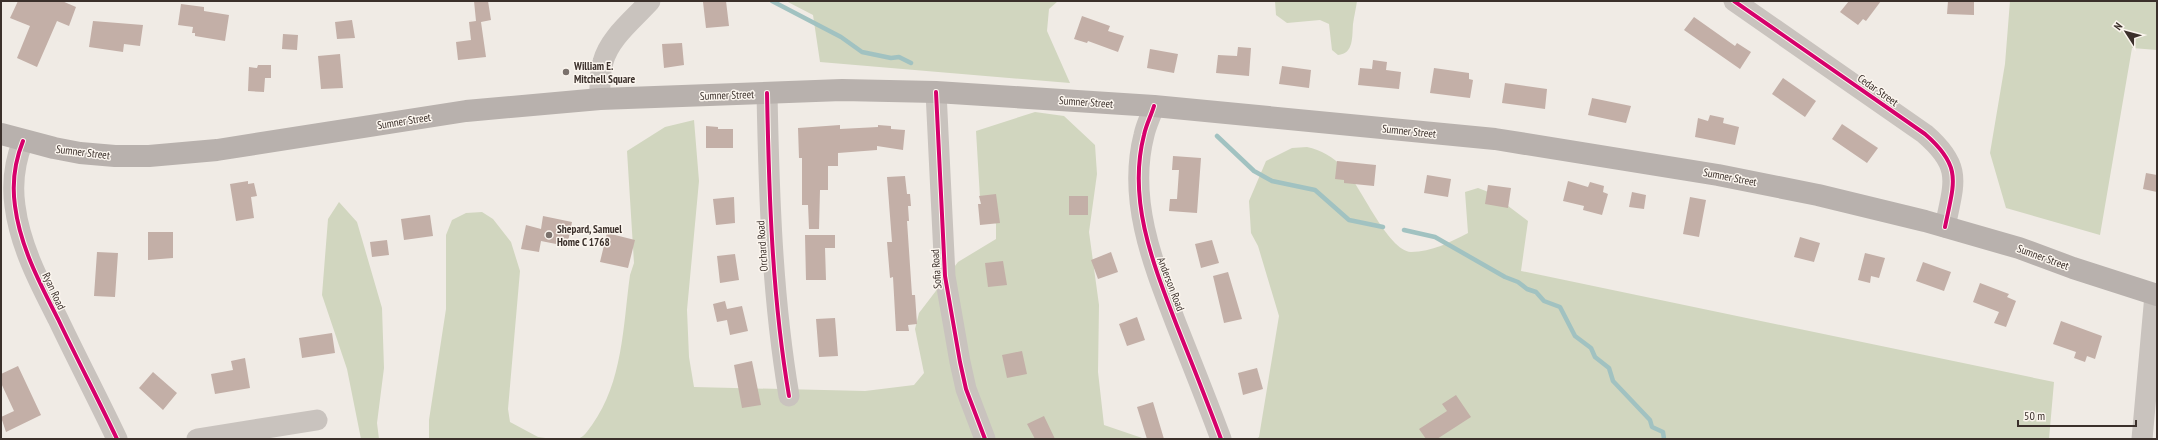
<svg xmlns="http://www.w3.org/2000/svg" width="2158" height="440" viewBox="0 0 2158 440" font-family="'PT Sans Narrow',sans-serif">
  <style>
    .green { fill: #d1d6bf }
    .lines { fill: none; stroke-linecap: round; stroke-linejoin: round }
    .stream { stroke: #a1c2c1; stroke-width: 4.5 }
    .building { fill: #c3afa7 }
    .minor { stroke: #c9c3be; stroke-width: 21 }
    .major { stroke: #b8b1ad; stroke-width: 22 }
    .cycleway-casing { stroke: #fbf5ee; stroke-width: 6 }
    .cycleway { stroke: #d6006c; stroke-width: 4 }
    .poi-dot { fill: #7a716c; stroke: #fbf5ee; stroke-width: 1.5 }
    .labels { text-anchor: middle; dominant-baseline: central; stroke-width: 3; stroke-linejoin: round; paint-order: stroke }
    .poi-label { font-size: 11px; font-weight: bold; fill: #3b302b; stroke: #fbf5ee; text-anchor: start }
    .street-label { font-size: 11px; fill: #3b302b; stroke: #fbf5ee }
  </style>
  <rect width="100%" height="100%" fill="#f0ebe5"/>
  <!-- green -->
  <path class="green" d="M786,1h272l-9,8 -2,22 23,52 -250,-21 -7,-47z
    M1275,1h82c-1,8 -3,15 -4,23 -1,12 1,30 -15,31l-6,-5 -3,-26 -9,-4 -33,3 -11,-8z
    M2010,1h147v49l-25,-2 -32,187 -94,-27 -16,-55 15,-89z
    M1035,112l29,4 31,29 2,29 -8,58 10,73 -1,67 6,53 41,14h-568c8,-2 10,-8 15,-14 31,-43 31,-99 38,-150l4,-12 -7,-112 38,-24 29,-7 5,61 -12,129 2,47 5,30 171,4 49,-6 10,-12 -9,-44 4,-16 39,-51 38,-23v-15l-16,-26 -4,-67z
    M1307,147c14,3 26,10 37,21 16,17 44,83 67,84 21,0 39,-10 57,-19l-3,-41 13,-4 13,5 37,28 -7,50 533,111 -5,57h-793l3,-2 20,-121 -21,-70 -7,-13 -2,-32 17,-40 26,-13z
    M339,202l18,20 25,86 2,60 -7,55 2,16h-18l-14,-70 -25,-74 6,-76z
    M482,212l11,7 18,23 9,29 -12,138 2,13 28,15 15,2h-124v-19l17,-111v-74l6,-15 14,-7z"/>
  <g class="lines">
    <!-- stream -->
    <path class="stream" d="M772,1l69,36 21,15 29,6 8,-1 12,6
      M1217,136l37,35 18,10 43,9 34,30 34,7
      M1404,230l31,7 70,40 13,5 9,7 9,3 8,9 16,6 15,29 16,12 4,9 14,11 4,13 37,39 2,7 11,5 1,7"/>
  </g>
  <!-- building -->
  <path class="building" d="M18,1h44l14,6 -7,19 -12,-5 -20,46 -20,-9 13,-32 -20,-8z
    M474,1h14l3,19 -10,2 5,35 -28,3 -2,-18 15,-2 -2,-18 7,-1z
    M726,1l3,25 -23,2 -3,-26z
    M1849,1h32l-15,20 -3,-2 -5,6 -18,-13z
    M1948,1h26v14l-27,-1z
    M181,4l23,3v4l25,4 -4,26 -30,-5v-3h-3l1,-6 -15,-2z
    M1082,16l28,10 -2,5 16,5 -6,16 -30,-11 -1,2 -13,-4z
    M1694,17l41,29 2,-3 14,9 -11,17 -56,-39z
    M352,20l3,18 -18,1 -2,-17z
    M93,21l50,4 -3,21 -16,-2 -1,8 -34,-5z
    M283,34l15,1 -1,15 -15,-1z
    M682,43l2,22 -20,3 -2,-24z
    M1238,47l13,1 -2,28 -33,-3 2,-18 19,1z
    M1150,49l28,5 -4,19 -27,-5z
    M340,54l3,34 -22,1 -3,-33z
    M1373,60l14,2 -1,8 15,2 -2,17 -41,-4 2,-17 12,1z
    M258,65h13v13h-6l-1,14 -16,-1 1,-24 8,1z
    M1282,66l29,4 -2,18 -30,-4z
    M1434,68l35,5v6l4,1 -3,18 -40,-5z
    M1783,78l33,23 -11,16 -33,-23z
    M1505,83l42,6 -2,20 -43,-6z
    M1592,98l39,8 -5,17 -38,-8z
    M1710,115l14,3 -1,5 16,4 -4,18 -40,-8 3,-19 10,3z
    M1842,124l36,24 -11,15 -35,-24z
    M840,125v4l38,-2v-2l13,1v3l14,1 -2,20 -26,-4v4l-39,3v13h-10v24h-8l-1,39h-10l-1,-24h-6v-47h-3l-1,-30z
    M706,126l12,1v2h15v19h-27z
    M1173,156l28,2 -4,55 -28,-2 1,-12h7l2,-29h-7z
    M1337,161l39,4 -2,21 -30,-3v-3l-9,-1z
    M2146,173l11,2v17l-14,-3z
    M1427,175l24,4 -3,18 -24,-4z
    M905,176l2,18h3l1,12h-3l1,15h-2l5,74h3l2,29 -9,1 1,6h-13l-3,-54 -3,1 -3,-36h5l-5,-65z
    M248,181v3l6,-1 3,13 -6,1 3,21 -18,3 -6,-37z
    M1568,181l20,6 2,-5 14,4 -1,6 5,2 -6,21 -19,-5 1,-4 -21,-5z
    M1488,185l23,3 -3,20 -23,-4z
    M1632,192l14,3 -2,14 -15,-2z
    M996,194l4,29 -20,2 -2,-21h3l-2,-8z
    M1069,196h19v19h-19z
    M734,197l1,26 -19,2 -3,-26z
    M1690,197l16,3 -7,37 -16,-3z
    M430,215l3,21 -29,4 -3,-21z
    M543,216l29,6 -4,20 -6,-2 -1,5 -20,-4 -2,11 -18,-3 5,-24 15,4z
    M148,232h25v26l-25,2z
    M607,233l28,7 -7,28 -28,-6z
    M805,235h30v13h-10l1,32h-20z
    M1800,237l20,6 -6,19 -20,-5z
    M387,240l2,15 -17,2 -2,-15z
    M1212,240l7,23 -18,5 -6,-24z
    M97,252l21,1 -3,44 -21,-1z
    M1111,252l7,20 -20,7 -7,-19z
    M1865,253l20,5 -6,20 -8,-2 -1,7 -12,-3z
    M735,254l4,26 -19,3 -3,-27z
    M1003,261l4,24 -19,2 -3,-24z
    M1923,262l28,10 -7,19 -28,-10z
    M1228,272l14,47 -18,4 -11,-47z
    M1980,283l29,11 -2,3 9,4 -10,26 -12,-4 5,-11 -26,-10z
    M725,301l2,8 15,-3 6,25 -18,4 -3,-15 -10,2 -4,-18z
    M1137,317l8,23 -18,6 -8,-22z
    M835,318l3,38 -19,1 -3,-38z
    M2061,321l41,15 -7,23 -8,-3 -2,6 -11,-4 2,-6 -23,-8z
    M332,333l3,20 -33,5 -3,-20z
    M1022,351l5,23 -20,4 -5,-23z
    M245,358l5,30 -35,6 -4,-20 22,-4 -2,-9z
    M752,361l9,44 -19,3 -8,-43z
    M18,366l23,49 -35,17 -5,-15 13,-6 -13,-28v-9z
    M1257,368l6,21 -20,6 -5,-22z
    M153,372l24,21 -14,17 -24,-22z
    M1456,395l15,22 -34,22h-11l-7,-10 28,-18 -5,-7z
    M1153,402l11,37h-17l-10,-32z
    M1044,416l11,23h-20l-8,-15z"/>
  <g class="lines">
    <!-- minor -->
    <path class="minor" d="M1734,1l191,133c38,33 29,48 20,93
      M936,92l9,184 15,86 6,27 19,50
      M767,93c2,102 5,203 22,303
      M600,99c0,-12 -1,-25 3,-37 6,-24 31,-43 47,-61
      M1154,106c-3,10 -8,19 -10,29 -17,66 10,131 33,191 15,38 30,75 44,113
      M23,141c-8,20 -11,44 -8,65 5,40 25,78 43,113 19,40 40,80 59,120
      M197,439l120,-19
      M2142,439l13,-144"/>
    <!-- major -->
    <path class="major" d="M1,134l53,14 26,5 35,3h34l68,-6 249,-39 134,-12 242,-9 94,2 218,14 341,33 223,36 100,20 107,26 94,27 54,20 84,27"/>
    <!-- cycleway casing -->
    <g class="cycleway-casing">
      <path id="cycleway" d="M1734,1l191,133c38,33 29,48 20,93
        M936,92l9,184 15,86 6,27 19,50
        M767,93c2,102 5,203 22,303
        M1154,106c-3,10 -8,19 -10,29 -17,66 10,131 33,191 15,38 30,75 44,113
        M23,141c-8,20 -11,44 -8,65 5,40 25,78 43,113 19,40 40,80 59,120"/>
    </g>
    <!-- cycleway -->
    <use href="#cycleway" class="cycleway"/>
  </g>
  <!-- markers -->
  <g class="poi-dot">
    <circle cx="566" cy="72" r="4"/>
    <circle cx="549" cy="235" r="4"/>
  </g>
  <g class="labels">
    <!-- poi labels -->
    <g class="poi-label">
      <text x="574" y="66">William E.<tspan x="574" dy="13">Mitchell Square</tspan></text>
      <text x="557" y="229">Shepard, Samuel<tspan x="557" dy="13">Home C 1768</tspan></text>
    </g>
    <!-- street labels -->
    <g class="street-label">
      <text transform="translate(1878 90) rotate(35)">Cedar Street</text>
      <text transform="translate(727 95) rotate(-2)">Sumner Street</text>
      <text transform="translate(1086 102) rotate(4)">Sumner Street</text>
      <text transform="translate(404 121) rotate(-9)">Sumner Street</text>
      <text transform="translate(1409 131) rotate(6)">Sumner Street</text>
      <text transform="translate(83 152) rotate(7)">Sumner Street</text>
      <text transform="translate(1730 177) rotate(11)">Sumner Street</text>
      <text transform="translate(762 246) rotate(-94)">Orchard Road</text>
      <text transform="translate(2043 257) rotate(20)">Sumner Street</text>
      <text transform="translate(936 269) rotate(-94)">Sofia Road</text>
      <text transform="translate(1171 284) rotate(69)">Anderson Road</text>
      <text transform="translate(54 291) rotate(65)">Ryan Road</text>
    </g>
  </g>
  <!-- border -->
  <rect width="2158" height="440" fill="none" stroke="#3b302b" stroke-width="4"/>
  <!-- north arrow -->
  <g transform="translate(2126 32) rotate(306)" stroke="#fbf5ee" stroke-width="3" paint-order="stroke">
  <path d="M0-3L7 15L0 10L-7 15Z" fill="#3b302b"/>
  <text y="-6" font-size="11" font-weight="bold" text-anchor="middle" fill="#3b302b">N</text>
  </g>
  <!-- scale -->
  <path d="M2018 420v6h118v-6" fill="none" stroke="#3b302b" stroke-width="2"/>
  <text x="2024" y="420" font-size="12" fill="#3b302b" stroke="#fbf5ee" stroke-width="3" paint-order="stroke">50 m</text>
</svg>
